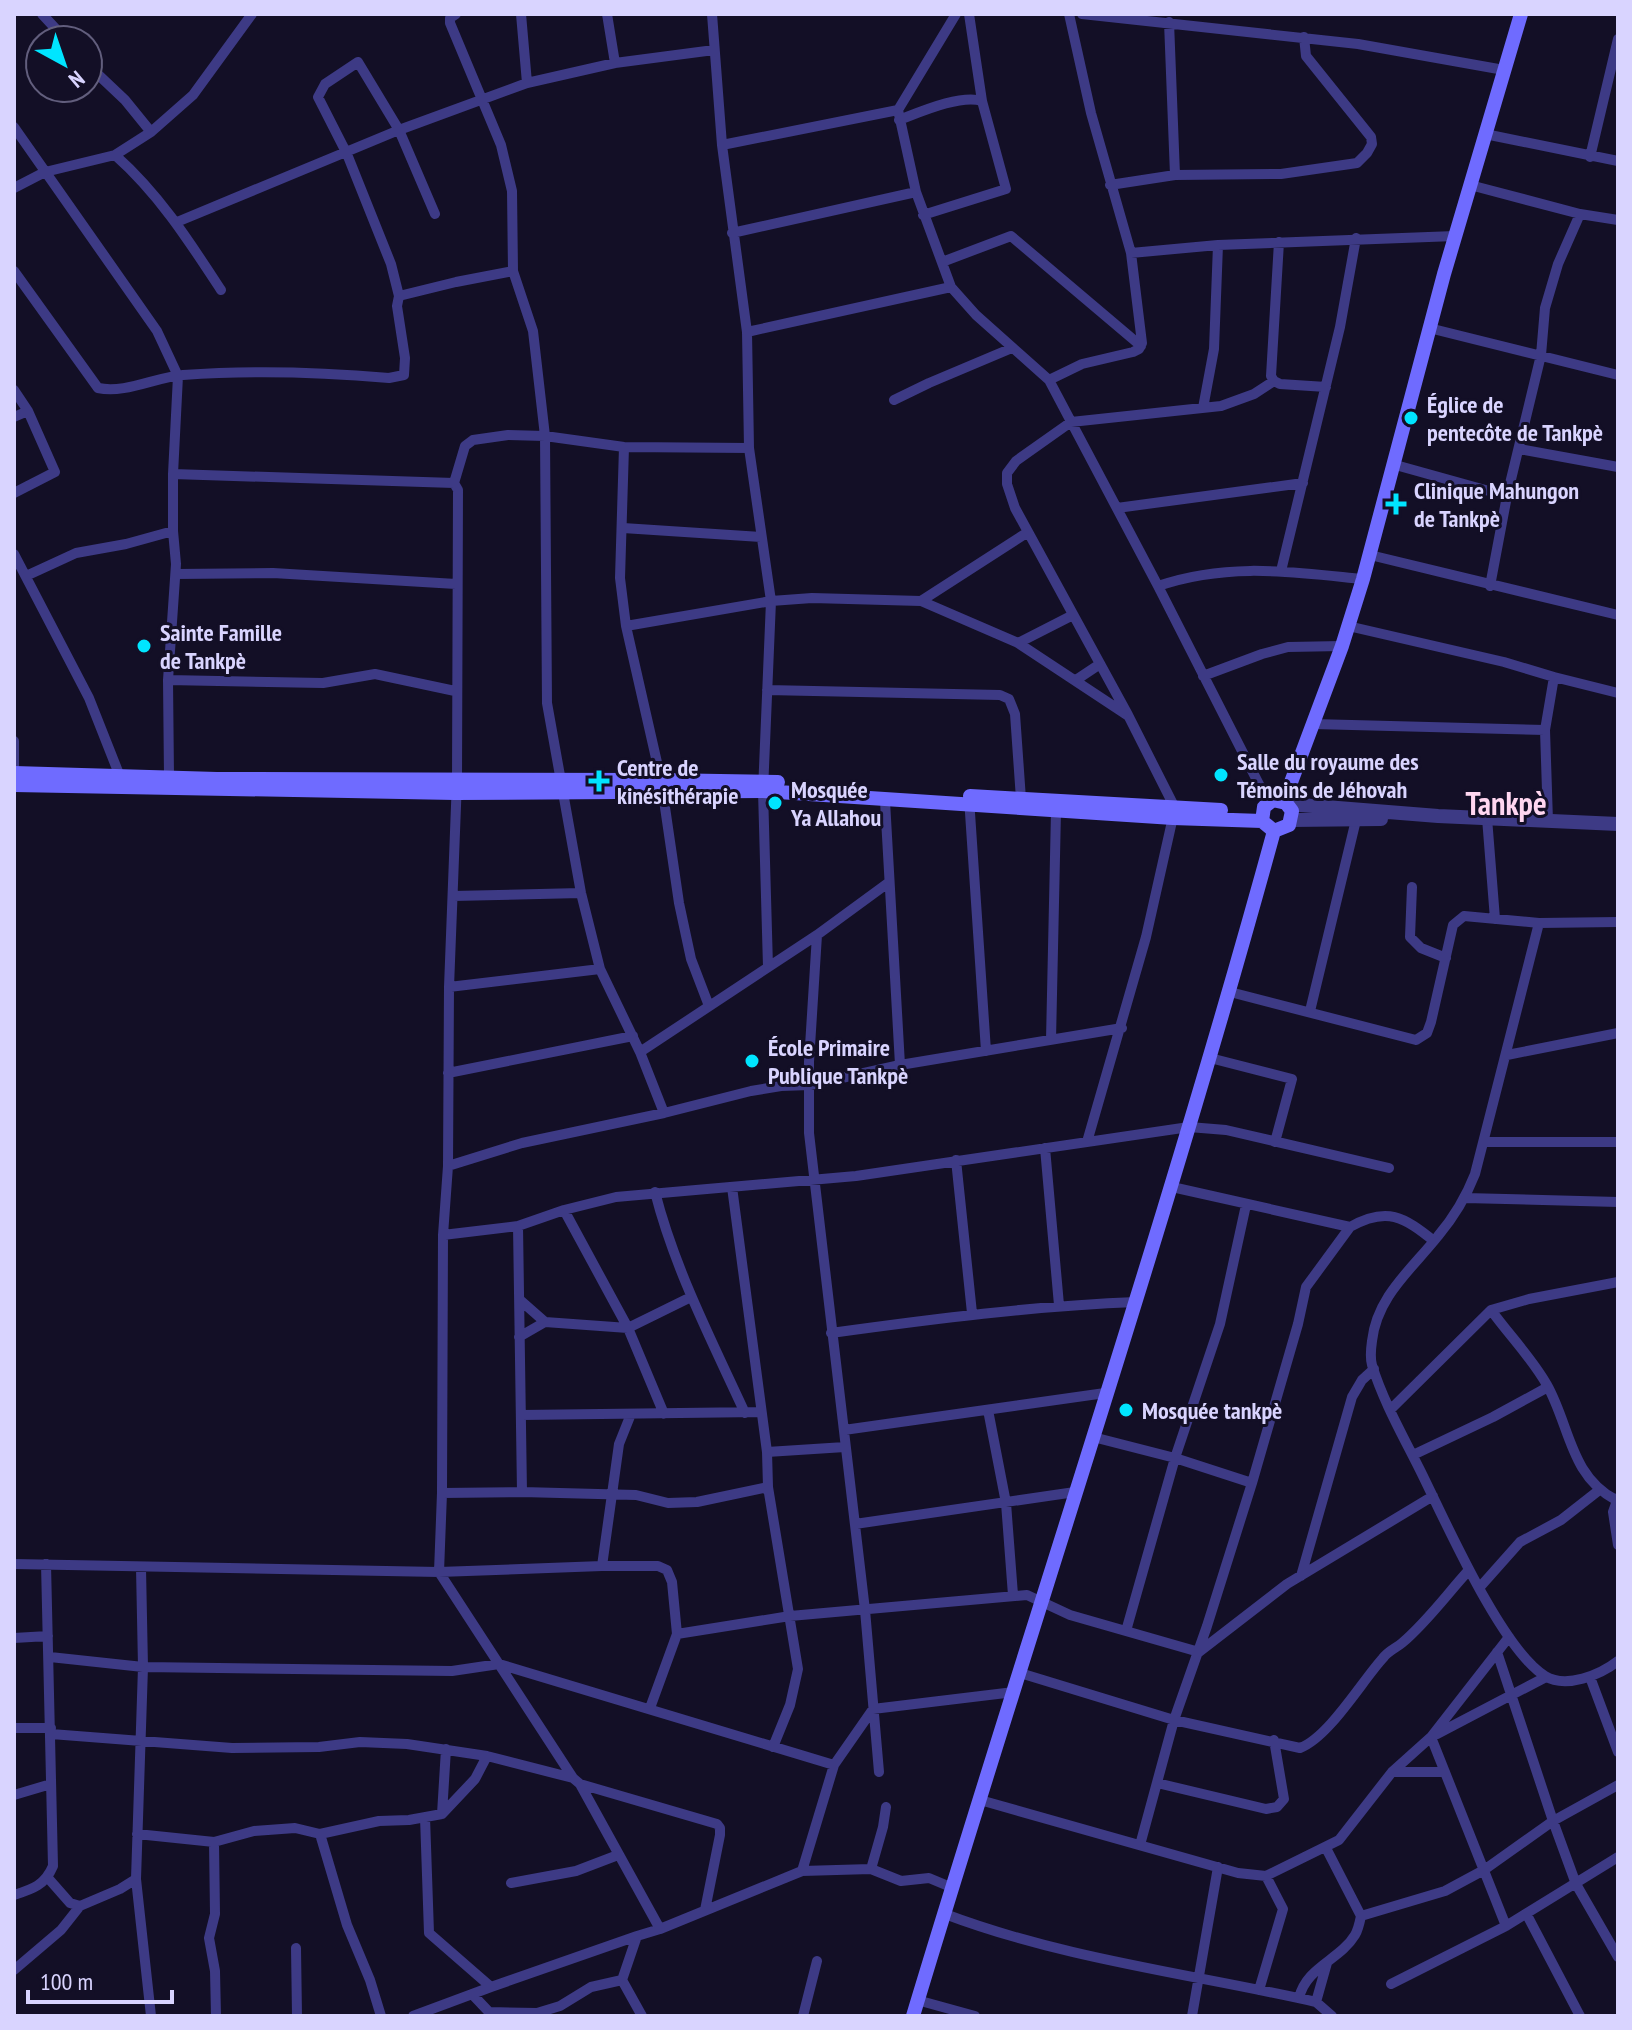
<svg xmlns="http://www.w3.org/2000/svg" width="1632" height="2030" viewBox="0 0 1632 2030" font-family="'PT Sans Narrow',sans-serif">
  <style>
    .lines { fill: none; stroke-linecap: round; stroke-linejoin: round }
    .minor { stroke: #3d3a85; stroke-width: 10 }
    .tertiary { stroke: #3d3a85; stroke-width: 14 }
    .secondary { stroke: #6f6bff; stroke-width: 14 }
    .poi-dot { fill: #00e5ff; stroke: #130f26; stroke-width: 3 }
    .labels { text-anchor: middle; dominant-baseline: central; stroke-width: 6; stroke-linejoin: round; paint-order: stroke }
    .poi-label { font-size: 24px; font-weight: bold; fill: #d9d4ff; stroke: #130f26; text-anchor: start }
    .district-label { font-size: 32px; font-weight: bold; fill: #ffd6f0; stroke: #130f26 }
  </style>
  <rect width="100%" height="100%" fill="#130f26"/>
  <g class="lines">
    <!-- minor -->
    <path class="minor" d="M42,14l24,26
      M456,14l-6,4v5l51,122 11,46 1,80 20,60 12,105 2,267 34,190 19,76 40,83 24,61
      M521,14l6,69
      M607,14l8,49
      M712,14l10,131 25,187 2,116 22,153 -8,190 5,176
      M956,14l-58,96 18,82 35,95 25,28 73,65 109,206 110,216
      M969,14l13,87
      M1082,14l276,30 146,26
      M1169,22l6,153
      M88,65l37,35 26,32
      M899,120c21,-8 62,-26 83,-19l24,88 -83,26
      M14,127l143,204 21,45 -5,98v57l3,33 -8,116 1,96 -3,7
      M1485,134l133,27
      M722,145l176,-35
      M115,155c44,39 74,86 106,135
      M1590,157l28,-118
      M1110,185l65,-10 106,-1 76,-11 10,-10 5,-9 -1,-7 -65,-81 -2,-19
      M1470,185l110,29 38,6
      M14,188l31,-16 70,-17 36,-23 42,-37 59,-81
      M177,222l222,-92 128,-47 88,-20 99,-13
      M732,233l184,-41
      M1279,242l-8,134 3,5 6,3 46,3
      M1131,253l87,-8 237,-9
      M942,262l69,-26 130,110
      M14,271l84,117c27,6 58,-11 85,-13 69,-5 137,-3 206,3l15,-3 1,-17 -8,-52 2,-10 -8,-32 -44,-110 -29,-57 7,-13 33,-22 41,68 36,84
      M399,296l57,-14 57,-11
      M1429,328l189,47
      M747,332l204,-45
      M1049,380l33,-16 51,-12 6,-3 3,-6 -11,-90 -40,-140 -22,-99
      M14,390l14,21 27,61 -41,21
      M894,400l35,-17 83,-35
      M1203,408l11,-59 4,-104
      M14,417l14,-6
      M624,447l-4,131 6,48 35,154 18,123 12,56 18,47
      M1519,449l99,18
      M1392,464l115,32
      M173,474l281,9
      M1117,508l186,-25
      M623,528l138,9
      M14,554l75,144 32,81
      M1370,555l248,60
      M1281,571l59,-244 16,-89
      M176,574l97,-1 183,11
      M26,576l50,-23 50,-9 47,-13
      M1158,586c70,-24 134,-14 205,-7
      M1490,586l17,-90 34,-141 4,-47 13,-44 22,-50
      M921,601l107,-69
      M626,626l145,-25 41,-3 109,3 97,42 109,72
      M1348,626l156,36 50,15 -9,53 3,91
      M1018,643l55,-28
      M1203,676l59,-22 26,-7 54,-1
      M1554,677l64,16
      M168,680l155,3 52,-9 80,17
      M1076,680l24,-16
      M767,690l233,5 9,4 6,15 6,85
      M1313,724l232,6
      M14,741v29
      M969,798l17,253
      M885,801l15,264
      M1487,818l8,101
      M1412,887l-2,50 11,11 25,10
      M453,896l128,-3
      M1539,923l-64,251c-9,23 -21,43 -37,62 -26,33 -61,60 -66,105 -1,7 -2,17 0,24 11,36 31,71 48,105 24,48 81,179 125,206 21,13 55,-1 73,-15
      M817,935l-8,127v71l56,477 14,162
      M449,987l151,-18
      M1230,992l186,48 11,-7 4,-11 22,-97 11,-9 75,7 79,-1
      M1310,1011l46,-191
      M1051,1040l5,-229
      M640,1052l177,-117 71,-52
      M1507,1055l111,-22
      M1210,1058l82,21 -17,63
      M448,1073l185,-37
      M1087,1142l59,-205 29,-129 -47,-93 -113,-207 -8,-24v-11l9,-12 55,-39 150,-16 33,-12 20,-13
      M1485,1142h133
      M1045,1148l14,157
      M956,1160l16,153
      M448,1166l74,-23 142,-30 87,-22 30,-5 29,-1 90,-20 222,-37
      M732,1187l35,265 1,35 30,182 -8,36 -17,42
      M1172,1187l178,40c37,-21 54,-10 84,14
      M655,1192c20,78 57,149 90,221
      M1465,1198l153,4
      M564,1210l52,-13 240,-21 333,-49 37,3 163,38
      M518,1226l4,266
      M443,1235l75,-9 46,-16 64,118 36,86
      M520,1300l25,22
      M1491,1310c18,25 41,48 56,75 23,41 23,91 69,115
      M831,1333c102,-14 202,-27 305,-31
      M519,1337l26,-15 83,6 63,-31
      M988,1410l18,93 7,92
      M1390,1410l101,-100 38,-11 89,-17
      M521,1415l239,-3
      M844,1430l261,-37
      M1093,1437l82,21 77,25
      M767,1452l78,-5
      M1413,1455l80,-38 55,-30
      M442,1493l80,-1 114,3 32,8 29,-1 71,-15
      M1618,1498l-5,14 5,33
      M855,1524l220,-32
      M14,1564l425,8 163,-6h56l9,4 5,12 5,52 -27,74
      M602,1566l17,-122 12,-30
      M141,1568l2,99 -7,212 15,137
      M1301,1576l51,-179 10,-17 12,-11
      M1480,1587l40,-45 41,-22 37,-29
      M1126,1631l49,-173 45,-134 26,-119
      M677,1634l113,-18 237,-21 43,20 129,37 88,-68 146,-88
      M14,1638l34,-2
      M1497,1652l56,169 23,63 42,73
      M50,1657l93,10 309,4 47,-7 335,101 -32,106
      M1020,1673l154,47 126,28c29,-11 62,-67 83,-90 5,-7 13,-10 19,-15 25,-21 45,-49 67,-73
      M1590,1677l28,75
      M14,1728h37
      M51,1734l181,14 87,-1 41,-5 47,2 80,12 86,22
      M1437,1734l109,-57
      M1431,1737l75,189
      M834,1765l39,-56 141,-17
      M1392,1772h53
      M1157,1783l109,26 11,-2 7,-8 -10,-59
      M580,1784l137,40 3,4v7l-15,75
      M14,1795l37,-11
      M980,1800l258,73 28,3 73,-36 53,-68 39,-35 78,-100
      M442,1814l4,-65
      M425,1817l4,116 62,54 146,-51
      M137,1834l77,8 40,-11 41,-3 25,6 59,-13 30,-1 33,-6 33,-35 12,-23
      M320,1834l27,91 23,55 11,36
      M214,1842l1,72 -6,24 6,33 1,45
      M1140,1845l34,-125 33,-94 45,-143 46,-159 8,-37 44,-60
      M871,1869l12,-42 3,-20
      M48,1878l22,25 10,3
      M511,1883l65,-12 42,-16
      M14,1895c19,-6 31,-10 39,-29l-7,-302
      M945,1914c119,45 247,60 371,88l16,14
      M1527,1915l53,101
      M1361,1916l84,-25 39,-21 69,-49 65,-36
      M660,1929l142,-58 69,-2 30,12 28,-3 24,10
      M296,1948l1,68
      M14,1970l47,-40 19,-24 40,-17 16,-10
      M1391,1984l115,-58 112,-69
      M1259,1990l24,-81 -17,-33
      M472,1994l17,18 48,1 23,-7 31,-19 31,-7
      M1299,1998c7,-31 41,-38 56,-63 3,-5 5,-14 6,-19l-35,-68
      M917,2000l58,16
      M1316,2002l11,-39
      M413,2016l78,-29
      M642,2016l-20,-36 15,-44 23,-7 -80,-145 -7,-6 -134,-206 3,-79 1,-258 5,-69 1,-179 8,-207 1,-290 -4,-7 11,-37 8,-6 35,-5 37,1 79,11 125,1
      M803,2016l14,-55
      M1192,2016l26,-149"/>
    <!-- tertiary -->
    <path class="tertiary" d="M1288,804l150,12 180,8
      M1291,820l90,-1"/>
    <!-- secondary -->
    <path class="secondary" d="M14,773l203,6 444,1 117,2
      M14,785l441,8 308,-2 410,27 89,3 12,10 15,-6 3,-14 -6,-8 -13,-3 -9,7 -2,14
      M970,796l251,14
      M1284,801l58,-155 21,-67 81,-305 77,-260
      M913,2016c119,-395 252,-787 361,-1185"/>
  </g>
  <!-- markers -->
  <g class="poi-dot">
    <circle cx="1411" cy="418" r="8"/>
    <path d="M1392 492h8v8h8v8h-8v8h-8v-8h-8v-8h8z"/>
    <circle cx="144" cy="646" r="8"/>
    <circle cx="1221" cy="775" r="8"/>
    <path d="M595 769h8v8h8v8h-8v8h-8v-8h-8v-8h8z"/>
    <circle cx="775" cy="803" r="8"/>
    <circle cx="752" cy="1061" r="8"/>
    <circle cx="1126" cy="1410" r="8"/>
  </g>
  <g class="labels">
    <!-- poi labels -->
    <g class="poi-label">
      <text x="1427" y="404">Églice de<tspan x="1427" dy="28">pentecôte de Tankpè</tspan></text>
      <text x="1414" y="490">Clinique Mahungon<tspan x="1414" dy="28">de Tankpè</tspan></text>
      <text x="160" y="632">Sainte Famille<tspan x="160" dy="28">de Tankpè</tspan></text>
      <text x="1237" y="761">Salle du royaume des<tspan x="1237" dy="28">Témoins de Jéhovah</tspan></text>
      <text x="617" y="767">Centre de<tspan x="617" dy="28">kinésithérapie</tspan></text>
      <text x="791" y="789">Mosquée<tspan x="791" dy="28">Ya Allahou</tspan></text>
      <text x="768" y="1047">École Primaire<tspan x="768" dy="28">Publique Tankpè</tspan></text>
      <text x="1142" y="1410">Mosquée tankpè</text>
    </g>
    <!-- district labels -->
    <g class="district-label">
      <text x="1506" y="803">Tankpè</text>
    </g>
  </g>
  <!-- border -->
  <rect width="1632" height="2030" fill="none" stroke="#d9d4ff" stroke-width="32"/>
  <!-- north arrow -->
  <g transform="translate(64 64) rotate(140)"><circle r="38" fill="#130f26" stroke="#625e7d" stroke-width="2"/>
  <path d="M0-6L14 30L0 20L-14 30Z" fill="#00e5ff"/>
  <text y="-12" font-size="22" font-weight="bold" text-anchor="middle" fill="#d9d4ff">N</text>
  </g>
  <!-- scale -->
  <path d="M28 1990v12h144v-12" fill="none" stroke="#d9d4ff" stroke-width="4"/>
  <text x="40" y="1990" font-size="24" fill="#d9d4ff" stroke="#130f26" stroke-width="6" paint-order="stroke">100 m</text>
</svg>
